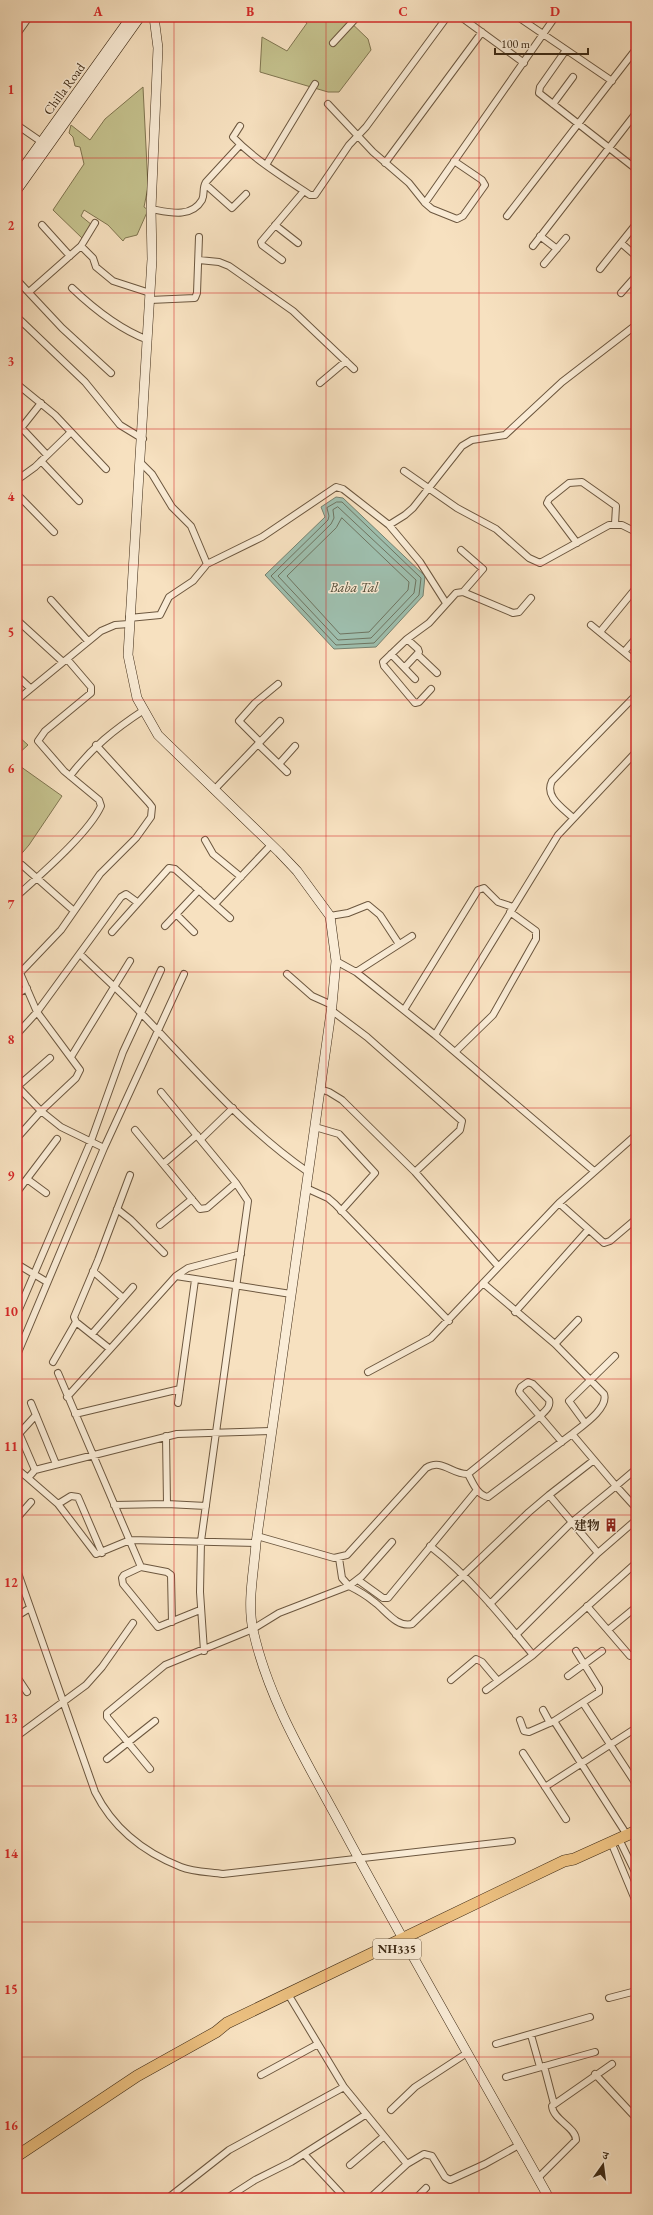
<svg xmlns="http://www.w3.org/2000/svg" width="653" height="2215" viewBox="0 0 653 2215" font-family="'EB Garamond','Noto Serif SC','Noto Serif Devanagari',serif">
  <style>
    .green { fill: #c4c18d; stroke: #807550 }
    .water { fill: #9ebead; stroke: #778270 }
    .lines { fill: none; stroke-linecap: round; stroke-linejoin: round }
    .shore { stroke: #6e7460; stroke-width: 1 }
    .street-casing { stroke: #6c573f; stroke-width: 8 }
    .secondary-casing { stroke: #3d2914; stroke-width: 10 }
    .highway-casing { stroke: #3d2914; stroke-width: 12 }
    .street { stroke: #faecd6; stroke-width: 6 }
    .secondary { stroke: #faecd6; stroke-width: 9 }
    .highway { stroke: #ecc080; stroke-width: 11 }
    .grid { fill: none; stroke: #d62828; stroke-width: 1; stroke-opacity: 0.55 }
    .labels { text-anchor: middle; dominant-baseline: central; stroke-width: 3; stroke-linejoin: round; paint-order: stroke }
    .shield { fill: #faecd6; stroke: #76644e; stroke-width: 1 }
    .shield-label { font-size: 12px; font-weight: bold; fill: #3d2914 }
    .street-label { font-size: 13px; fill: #3d2914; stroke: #faecd6 }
    .poi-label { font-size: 13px; font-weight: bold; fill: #3d2914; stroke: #faecd6; text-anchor: end }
    .water-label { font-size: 14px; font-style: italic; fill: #554e3a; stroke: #faecd6 }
    .neatline { fill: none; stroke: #d62828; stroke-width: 1.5 }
    .grid-label { font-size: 13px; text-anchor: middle; font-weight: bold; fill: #d62828 }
  </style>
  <rect width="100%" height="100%" fill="#f7e1c0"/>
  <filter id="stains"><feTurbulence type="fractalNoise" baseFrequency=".005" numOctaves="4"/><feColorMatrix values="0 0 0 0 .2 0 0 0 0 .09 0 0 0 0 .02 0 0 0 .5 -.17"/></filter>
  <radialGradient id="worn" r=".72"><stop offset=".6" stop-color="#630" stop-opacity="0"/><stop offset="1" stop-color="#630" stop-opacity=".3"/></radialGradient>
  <!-- green -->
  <path class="green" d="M299,17h46l23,22 3,11 -32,42h-11l-68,-20 2,-35 25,14 20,-28z
    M143,87l5,100 -4,20 4,3 -11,25 -12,3 -2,3 -15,-16 -24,-15 -3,6 11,9 -9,14 -30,-29 31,-46 -4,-17 -5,-1 -2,-9 -4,-4 2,-8 19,15 15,-21z
    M17,735l11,10 -11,10z
    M17,764l45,32 -33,49 -12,14z"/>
  <!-- water -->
  <path class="water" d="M336,497l7,1 82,78 -2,20 -47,51 -42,2 -69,-74 60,-58 -4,-10z"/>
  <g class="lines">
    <!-- shore -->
    <path class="shore" d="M337,502h5l79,76 -2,17 -45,48 -38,2 -65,-69 57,-56 1,-4 -2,-8z
      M338,507l78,73 -2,13 -43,45 -33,2 -60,-64 53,-52 3,-6 -1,-8z
      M342,518l67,64 -1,8 -39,42 -29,2 -53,-58 49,-48z"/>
    <!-- street casing -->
    <g class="street-casing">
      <path id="street" d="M461,17l63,46
        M518,17l94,64
        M632,17l4,4
        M17,34l12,-17
        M333,43l24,-26
        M566,50l-26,37 -1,6 97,76
        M328,104l45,48 36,31 16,20 7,6 25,10 6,-3 22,-31 -3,-5 -28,-19
        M553,104l20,-27
        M17,125l26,18
        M240,126l-7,11c22,23 50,40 77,58h5l34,-50 17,-18 81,-110
        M385,163l97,-131
        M266,165l49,-81
        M205,184l27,24 14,-14
        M425,203l130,-186
        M151,209c17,3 40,10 51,-9 3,-6 0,-12 4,-18l34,-37
        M507,216l129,-167
        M42,225l28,31
        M275,225l23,18
        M540,236l17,13
        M621,243l15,13
        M81,246l12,12 3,9 17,14 37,12
        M533,246l103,-133
        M199,260l20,2 10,4 64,45 61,58
        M282,260l-20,-15 -1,-3 43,-51
        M544,264l22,-26
        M600,269l36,-45
        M17,280l45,48 49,45
        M72,288c22,21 47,41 76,52
        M29,292l52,-46 14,-23
        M621,293l15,-17
        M150,300l45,-2 2,-5 2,-56
        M17,317l68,65 35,43 23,14
        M320,383l26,-22
        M17,384l38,31 51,54
        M17,423l30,32
        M22,427l19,-24
        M41,461l38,40
        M141,463l11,11 20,33 19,19 16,38
        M404,471l53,37 39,21 33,29 11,5 69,-38h13l14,7
        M17,480l18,-13 35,-34
        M17,494l37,38
        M389,525l16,-10 8,-7 49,-62 10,-6 33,-5 57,-53 74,-57
        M577,543l-30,-40 2,-4 20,-16 13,-1 34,24 -1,18
        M461,550l22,19 -20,23
        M51,600l37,41
        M129,618l31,-3 9,-18 24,-16 14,-17 55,-27 74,-50 7,2 46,36 31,37 26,41
        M17,620l46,42
        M591,625l45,37
        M600,632l36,-44
        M624,652l12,-14
        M391,654l24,25
        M417,654l20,19
        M405,667l14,-15 -1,-3 -11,-10
        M17,676l13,12
        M431,689l-12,13 -4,1 -31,-37 -1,-4 24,-23 22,-16 27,-30 7,-1 50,21 6,-1 12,-14
        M17,700l84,-69 14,-6 14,-1
        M260,742l-21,-21 16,-18 23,-19
        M258,744l29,28
        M279,764l16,-18
        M70,776c21,-28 45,-47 74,-66
        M214,790l66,-69
        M573,818c-10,-10 -29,-21 -21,-37l84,-86
        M205,840l8,14 28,23
        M22,865l52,46
        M17,896c23,-21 72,-63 84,-90l-2,-6 -35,-29 -26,-30 7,-10 46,-38v-6l-24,-28
        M215,904l56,-59
        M176,914l18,18
        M330,916l18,-3 20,-8 12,10 19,29
        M165,926l34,-36
        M112,932l57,-64 6,1 55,49
        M80,954c20,20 42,39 61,59 53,55 104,116 167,159
        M336,961l20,11 79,63 159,136
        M17,966l20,46 43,58 -4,8 -35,33 -24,27
        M356,972l56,-36
        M20,973l41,-43 39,-56 36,-36 15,-21 1,-10 -3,-4 -53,-58
        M287,974l25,22 20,9
        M17,994l10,-6
        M331,1010l36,27 95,84 -2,9 -45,42
        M404,1010l74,-120 6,-2 14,14 15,5
        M17,1034l20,-22 84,-115 5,-3 11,8
        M435,1035l123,-200 78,-83
        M455,1052l38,-37 43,-76v-8l-26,-19
        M71,1057l59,-96
        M17,1086l24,25 20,16 43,21
        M18,1086l32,-28
        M320,1089l9,3 13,8 73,72 83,94
        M161,1092l75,91 12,18 -47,340 -1,51 4,59
        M315,1127l24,7 36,39 -34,38
        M135,1130l65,79 7,-1 29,-25
        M201,1139l32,-31
        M163,1164l34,-29
        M27,1179l19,14
        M306,1188l22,10 7,6 114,117
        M17,1192l40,-53
        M559,1203l45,40 6,-2 26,-22
        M117,1209l14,11 33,33
        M160,1225l32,-26
        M17,1264l30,18
        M93,1271l30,27
        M176,1276l12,-8 53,-14
        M483,1283l72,61 49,50c5,14 -22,32 -32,40l44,52 20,-17
        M515,1312l73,-82
        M17,1314l74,-173 32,-89 38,-82
        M92,1334l41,-47
        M555,1344l23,-24
        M110,1349l-34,-27 -2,-5 24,-57 32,-85
        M17,1355l87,-207 80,-174
        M53,1362l23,-40
        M368,1372l63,-34 128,-135 77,-68
        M58,1373l83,194 -17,8 -2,3 1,6 35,43 42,-17
        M67,1397l109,-121 115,18
        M31,1403l25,61
        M178,1403l17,-123
        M75,1414l105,-25
        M585,1423l-16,-22 46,-45
        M19,1433l16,37
        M17,1436l19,-21
        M166,1436l1,68
        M17,1469l11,9 7,-8 142,-36 94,-3
        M468,1474c5,9 9,21 20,23l84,-63
        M28,1478l30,26 38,50 34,-14 126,3
        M549,1495l45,-35
        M58,1504l13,-8 7,1 24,56
        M114,1505l53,-1 39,2
        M17,1518l14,-16
        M257,1536l77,22 13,-3 79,-87c16,-10 26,7 42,6l72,-58c5,-5 11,-9 9,-16l-16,-16 -5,-2 -7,5 -2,4 1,2 42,49
        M430,1546c39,30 72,71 103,109
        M339,1558l3,20 7,8 13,-10 30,-34
        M141,1567l26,5 4,3 1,47
        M17,1570l78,222c18,36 48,60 86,75 12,5 29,5 42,7l289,-33
        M358,1580l25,18h5l89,-108
        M490,1604l82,-82 44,-36 20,22
        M587,1606l43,50 6,-2
        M17,1616l13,-8
        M608,1630l28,-23
        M516,1635l82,-82 38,-33
        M568,1676l34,-25
        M17,1677l10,15
        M451,1680l25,-21 6,3 16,19
        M486,1690l47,-35 103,-92
        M583,1703l53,81
        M543,1710l7,13
        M520,1720l4,11 5,1 25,-11 45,-29v-4l-23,-37
        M554,1721l73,114
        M17,1736l69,-51 16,-18 31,-44
        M523,1753l43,66
        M107,1759l48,-38
        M150,1769l-43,-52v-4l58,-48 88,-36 26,-16 70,-27c8,4 17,9 24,15 12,8 23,27 39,23l117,-112 20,-17 49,58
        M545,1787l91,-59
        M619,1839l17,35
        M611,1842l25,60
        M609,1998l27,-7
        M291,1999l53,88
        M531,2035l9,32
        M496,2044l94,-27
        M544,2066l10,38
        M595,2074l41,44
        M261,2075l57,-31
        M506,2077l89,-25
        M391,2110l24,-23 52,-34
        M304,2154l41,44
        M350,2165l33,-28
        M538,2178l38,-38c0,-13 -23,-20 -24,-34l60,-42
        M168,2198l61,-48 115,-63 63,77
        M227,2198l28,-18 36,-18 74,-47
        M370,2198l37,-34 17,-10 8,2 13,21 5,3 35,-16 34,-19
        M416,2198l10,-10"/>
    </g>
    <!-- secondary casing -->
    <g class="secondary-casing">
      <path id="secondary" d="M154,17l4,31 -7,161 1,50 -24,396 9,43 21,37 121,117 18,19 33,45 6,45 -4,44 -76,538c-2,28 -9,59 -3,87 16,73 58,139 92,203 66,123 136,243 204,365
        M17,176l114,-159
        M17,190l123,-173"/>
    </g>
    <!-- highway casing -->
    <g class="highway-casing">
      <path id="highway" d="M17,2156l120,-80 79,-44 11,-9 337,-162 10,-2 62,-28"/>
    </g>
    <!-- street -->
    <use href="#street" class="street"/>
    <!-- secondary -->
    <use href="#secondary" class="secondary"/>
    <!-- highway -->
    <use href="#highway" class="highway"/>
  </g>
  <!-- grid -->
  <path class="grid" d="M174,17v2181M326,17v2181M479,17v2181M17,158h619M17,293h619M17,429h619M17,565h619M17,700h619M17,836h619M17,972h619M17,1108h619M17,1243h619M17,1379h619M17,1515h619M17,1650h619M17,1786h619M17,1922h619M17,2057h619"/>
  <!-- icons -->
  <defs>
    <g id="building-bare" transform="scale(1.08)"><path d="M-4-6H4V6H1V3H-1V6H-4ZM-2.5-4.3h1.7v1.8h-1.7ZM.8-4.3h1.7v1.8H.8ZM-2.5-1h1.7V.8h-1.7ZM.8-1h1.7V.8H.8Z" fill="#8f2418" stroke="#faecd6" stroke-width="2.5" paint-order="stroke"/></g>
  </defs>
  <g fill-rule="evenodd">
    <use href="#building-bare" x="611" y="1525"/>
  </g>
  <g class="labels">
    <!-- shield labels -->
    <rect class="shield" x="373" y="1939" width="48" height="20" rx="3"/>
    <g class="shield-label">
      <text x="397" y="1949">NH335</text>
    </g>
    <!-- street labels -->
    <g class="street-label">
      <text transform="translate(64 89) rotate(-54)">Chilla Road</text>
    </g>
    <!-- poi labels -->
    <g class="poi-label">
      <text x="600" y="1525">建物</text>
    </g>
    <!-- water labels -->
    <g class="water-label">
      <text x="354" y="587">Baba Tal</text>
    </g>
  </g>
  <!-- margin -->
  <rect width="653" height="2215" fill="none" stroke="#f7e1c0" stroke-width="44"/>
  <!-- north arrow -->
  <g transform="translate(603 2165) rotate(14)" stroke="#faecd6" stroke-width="3" paint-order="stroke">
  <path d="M0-3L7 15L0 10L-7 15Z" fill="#3d2914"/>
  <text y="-6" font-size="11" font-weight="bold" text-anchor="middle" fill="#3d2914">उ</text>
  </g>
  <!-- scale -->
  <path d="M495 48v6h93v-6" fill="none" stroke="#3d2914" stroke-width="2"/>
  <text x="501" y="48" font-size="12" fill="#3d2914" stroke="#faecd6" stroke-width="3" paint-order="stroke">100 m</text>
  <rect x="22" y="22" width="609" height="2171" class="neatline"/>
  <g class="grid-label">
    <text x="98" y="16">A</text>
    <text x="250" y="16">B</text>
    <text x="403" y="16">C</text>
    <text x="555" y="16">D</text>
    <text x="11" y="94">1</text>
    <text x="11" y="230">2</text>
    <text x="11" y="366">3</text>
    <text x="11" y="501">4</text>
    <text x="11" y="637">5</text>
    <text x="11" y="773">6</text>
    <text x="11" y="909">7</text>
    <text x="11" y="1044">8</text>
    <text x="11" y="1180">9</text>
    <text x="11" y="1316">10</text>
    <text x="11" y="1451">11</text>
    <text x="11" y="1587">12</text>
    <text x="11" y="1723">13</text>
    <text x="11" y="1858">14</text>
    <text x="11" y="1994">15</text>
    <text x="11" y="2130">16</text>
  </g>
  <rect width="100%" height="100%" filter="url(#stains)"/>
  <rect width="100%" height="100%" fill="url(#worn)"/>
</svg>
